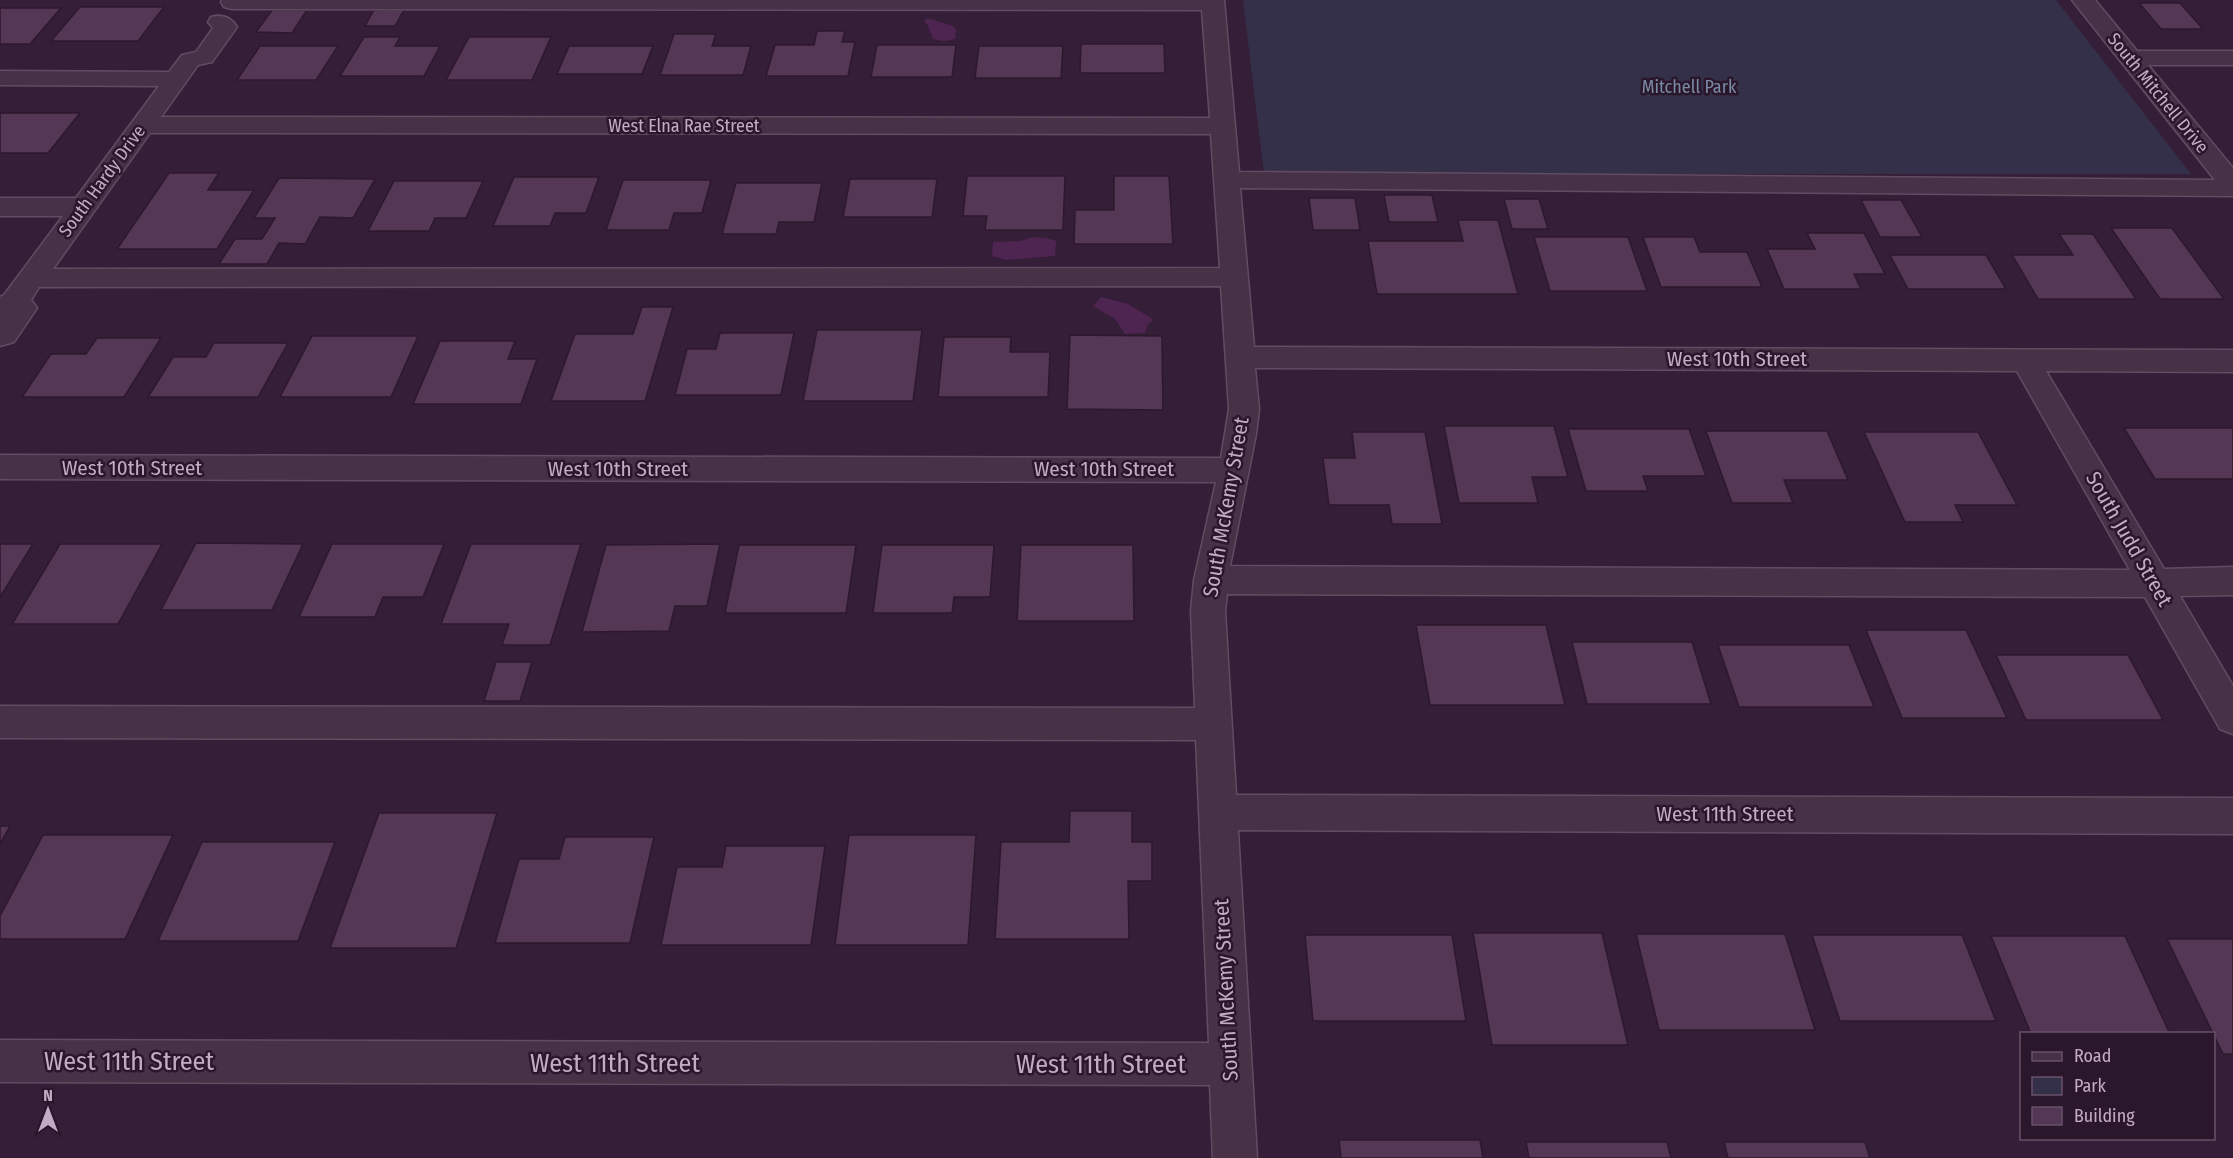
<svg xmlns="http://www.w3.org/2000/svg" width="2233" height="1158" viewBox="0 0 2233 1158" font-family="'Fira Sans Condensed',sans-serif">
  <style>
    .green { fill: #353049 }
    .water { fill: #4e2450 }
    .building { fill: #543655; stroke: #2d192e; stroke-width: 1.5 }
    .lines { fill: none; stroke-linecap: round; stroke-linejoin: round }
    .minor-casing { stroke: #624c63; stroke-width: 3 }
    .minor { fill: #463147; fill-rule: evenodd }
    .labels { text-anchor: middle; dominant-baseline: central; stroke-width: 5; stroke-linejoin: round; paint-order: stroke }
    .far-park-label { font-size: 18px; fill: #7a8ba6; stroke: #2b172c }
    .far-street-label { font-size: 18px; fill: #c4abc5; stroke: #2b172c }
    .street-label { font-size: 21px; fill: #c4abc5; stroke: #2b172c }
    .near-street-label { font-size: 26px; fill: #c4abc5; stroke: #2b172c }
  </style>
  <rect width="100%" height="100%" fill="#351e37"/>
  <!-- green -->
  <path class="green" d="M1243,0h813l135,174h-927z"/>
  <!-- water -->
  <path class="water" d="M927,18l26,8 3,4 -1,9 -11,2 -11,-2 -6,-15 -3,-3z
    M1033,237l13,1 10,3 -1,15 -48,4 -15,-4 1,-14 28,-1z
    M1101,297l27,7 26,16 -6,4 -3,9 -20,1 -10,-15 -22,-13z"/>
  <!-- building -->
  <path class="building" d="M2139,3h41l23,26h-42z
    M80,7h84l-26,34h-87z
    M0,8h61l-31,36h-30z
    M272,10h35l-15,23 -36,-1z
    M374,10h30l-9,16h-30z
    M817,31h28l-3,11h13l-7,34h-82l9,-31h39z
    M674,34h42l-4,12h39l-8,29h-83z
    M364,37h36l-5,9h45l-16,30h-84z
    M469,37h82l-19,43h-86z
    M1081,44h83l1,29h-85z
    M877,45h79l-4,32h-81z
    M260,46h78l-22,34h-79z
    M569,46h84l-11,28h-85z
    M979,46h84l-2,32h-86z
    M0,113h80l-32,40h-48z
    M169,173h50l-11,17h46l-37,59h-100z
    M967,176h98l-2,54h-78l2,-14h-24z
    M1114,176h55l4,68h-99l1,-34h39z
    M514,177h85l-13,36h-31l-5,13h-57z
    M279,178l96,1 -22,39 -33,-1 -15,27 -26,-1 -12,21h-48l16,-25h27l13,-21h-21z
    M850,179h87l-5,38h-89z
    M623,180h88l-9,33h-28l-5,17h-63z
    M394,181h89l-17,37h-31l-6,13h-61z
    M736,183h86l-8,39h-35l-3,12h-54z
    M1384,195h48l6,27h-49z
    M1309,198h46l5,32h-47z
    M1504,199h35l9,30h-36z
    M1861,200h40l21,37h-42z
    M1458,220h40l20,74h-141l-9,-53h95z
    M2111,228h61l52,71h-64z
    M1807,233h57l21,41h-31l7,15h-77l-17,-40h48z
    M2059,234h34l43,65h-98l-26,-44h61z
    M1534,237h94l19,54h-97z
    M1643,237h51l6,15h47l15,35h-101z
    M1890,255h96l20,34h-98z
    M642,307h31l-28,94h-94l24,-67h58z
    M817,330h105l-9,71h-110z
    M720,333h74l-13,62h-106l12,-46h29z
    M1070,335l92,1 1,74 -96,-1z
    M312,336h106l-27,61h-111z
    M944,337h67l-1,15h40l-2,45h-110z
    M97,338h64l-37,59h-102l29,-43h35z
    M440,341h75l-7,18h29l-16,45h-108z
    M214,343h74l-30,54h-110l25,-40h33z
    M1444,426h110l14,51h-36l6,26h-79z
    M2124,428h109v51h-78z
    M1568,429h121l17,47h-63l5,15h-62z
    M1706,431h121l21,49h-64l9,23h-61z
    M1352,432h73l17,92h-50l-3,-19h-60l-6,-47h32z
    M1864,432h114l39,73h-62l8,17h-58z
    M196,543l107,1 -31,66h-111z
    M0,544h33l-33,53z
    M60,544h102l-44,80h-106z
    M332,544h112l-21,53h-40l-8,20h-76z
    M471,544h110l-31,101h-48l7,-21h-68z
    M720,544l-13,62h-32l-6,25 -87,1 24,-87z
    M739,545h117l-10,68h-121z
    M882,545h112l-4,52h-36l-2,16h-79z
    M1021,545h112l1,76h-117z
    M1416,625h130l19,80h-135z
    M1866,630h100l41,88h-105z
    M1572,642h120l19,62h-124z
    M1718,645h131l25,62h-135z
    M1996,655h132l35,65h-137z
    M496,662h36l-12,39h-36z
    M1070,811h62v31h20v39h-24l1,58h-134l6,-97h68z
    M379,813h118l-41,135h-126z
    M0,826h10l-10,18z
    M43,835h130l-48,104h-125v-23z
    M849,835h127l-8,110h-133z
    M565,837h89l-24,106h-135l24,-84h40z
    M202,842h133l-37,99h-140z
    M726,846h99l-14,99h-150l16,-78h45z
    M1473,933h129l26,112h-136z
    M1636,934h149l30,96h-156z
    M1305,935h147l14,86h-153z
    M1812,935h150l34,86h-156z
    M1991,936h134l45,98h-139z
    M2167,939h66v115h-10z
    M1339,1140h141l3,18h-142z
    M1526,1142h141l4,16h-142z
    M1724,1142h141l5,16h-142z"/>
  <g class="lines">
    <!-- minor casing -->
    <g class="minor-casing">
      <path id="minor" d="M222,0h1002l15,172 976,8 -143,-180h23l42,51h96v14h-85l85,103v28l-993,-8 14,159 979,3v22l-187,-1 118,198 69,-2v28l-53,1 53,90v48l-13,-5 -75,-132 -918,-3 -2,17 11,184 997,3v36l-995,-4 19,328h-44l-3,-73 -1210,-3v-42l1209,3 -13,-303 -1196,-2v-32l1195,2 -4,-97 3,-31 22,-98 -1216,-3v-24l1221,3 8,-49 -8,-123 -1182,1 -8,13 6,8 -23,34 -14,4v-49l4,-2 59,-79h-63v-18h76l83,-112 -159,-1v-14l169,1 13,-17 14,-3 17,-24 -5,-6 3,-5c11,-3 20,0 26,10l-25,35 -14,3 -37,52 1049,1 -8,-108 -970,-1 -8,-2 -3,-5zM150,133l1061,1 9,134 -1167,1zM1255,368l762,3 113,199 -900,-4 26,-132 3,-25z"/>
    </g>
    <!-- minor -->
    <use href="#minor" class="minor"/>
  </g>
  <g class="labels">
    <!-- far-park labels -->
    <g class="far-park-label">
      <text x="1689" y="87">Mitchell Park</text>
    </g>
    <!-- far-street labels -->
    <g class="far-street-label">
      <text transform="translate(2158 93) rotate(51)">South Mitchell Drive</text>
      <text x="684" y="126">West Elna Rae Street</text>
      <text transform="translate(102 181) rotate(-54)">South Hardy Drive</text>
    </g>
    <!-- street labels -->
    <g class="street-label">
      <text x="1737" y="359">West 10th Street</text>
      <text x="132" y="468">West 10th Street</text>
      <text x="618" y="469">West 10th Street</text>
      <text x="1104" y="469">West 10th Street</text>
      <text transform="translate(1226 507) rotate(-80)">South McKemy Street</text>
      <text transform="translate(2129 539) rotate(60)">South Judd Street</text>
      <text x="1725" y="814">West 11th Street</text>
      <text transform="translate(1226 990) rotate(-93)">South McKemy Street</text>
    </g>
    <!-- near-street labels -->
    <g class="near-street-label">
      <text x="129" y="1061">West 11th Street</text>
      <text x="615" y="1063">West 11th Street</text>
      <text x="1101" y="1064">West 11th Street</text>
    </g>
  </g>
  <!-- legend -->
  <rect x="2020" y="1032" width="195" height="108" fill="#2b172c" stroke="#685269" stroke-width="1.5"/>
  <rect x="2032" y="1052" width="30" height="9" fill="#463147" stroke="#685269" stroke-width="1.5"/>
  <text x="2074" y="1062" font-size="18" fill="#c4abc5">Road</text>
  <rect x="2032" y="1077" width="30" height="18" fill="#353049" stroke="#685269" stroke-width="1.5"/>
  <text x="2074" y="1092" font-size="18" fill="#c4abc5">Park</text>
  <rect x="2032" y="1107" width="30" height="18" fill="#543655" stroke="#685269" stroke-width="1.5"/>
  <text x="2074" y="1122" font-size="18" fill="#c4abc5">Building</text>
  <!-- north arrow -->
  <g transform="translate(48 1110)" stroke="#2b172c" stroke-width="4.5" paint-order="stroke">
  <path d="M0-4.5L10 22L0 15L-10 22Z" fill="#c4abc5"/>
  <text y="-9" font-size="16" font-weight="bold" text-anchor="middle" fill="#c4abc5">N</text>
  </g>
</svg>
